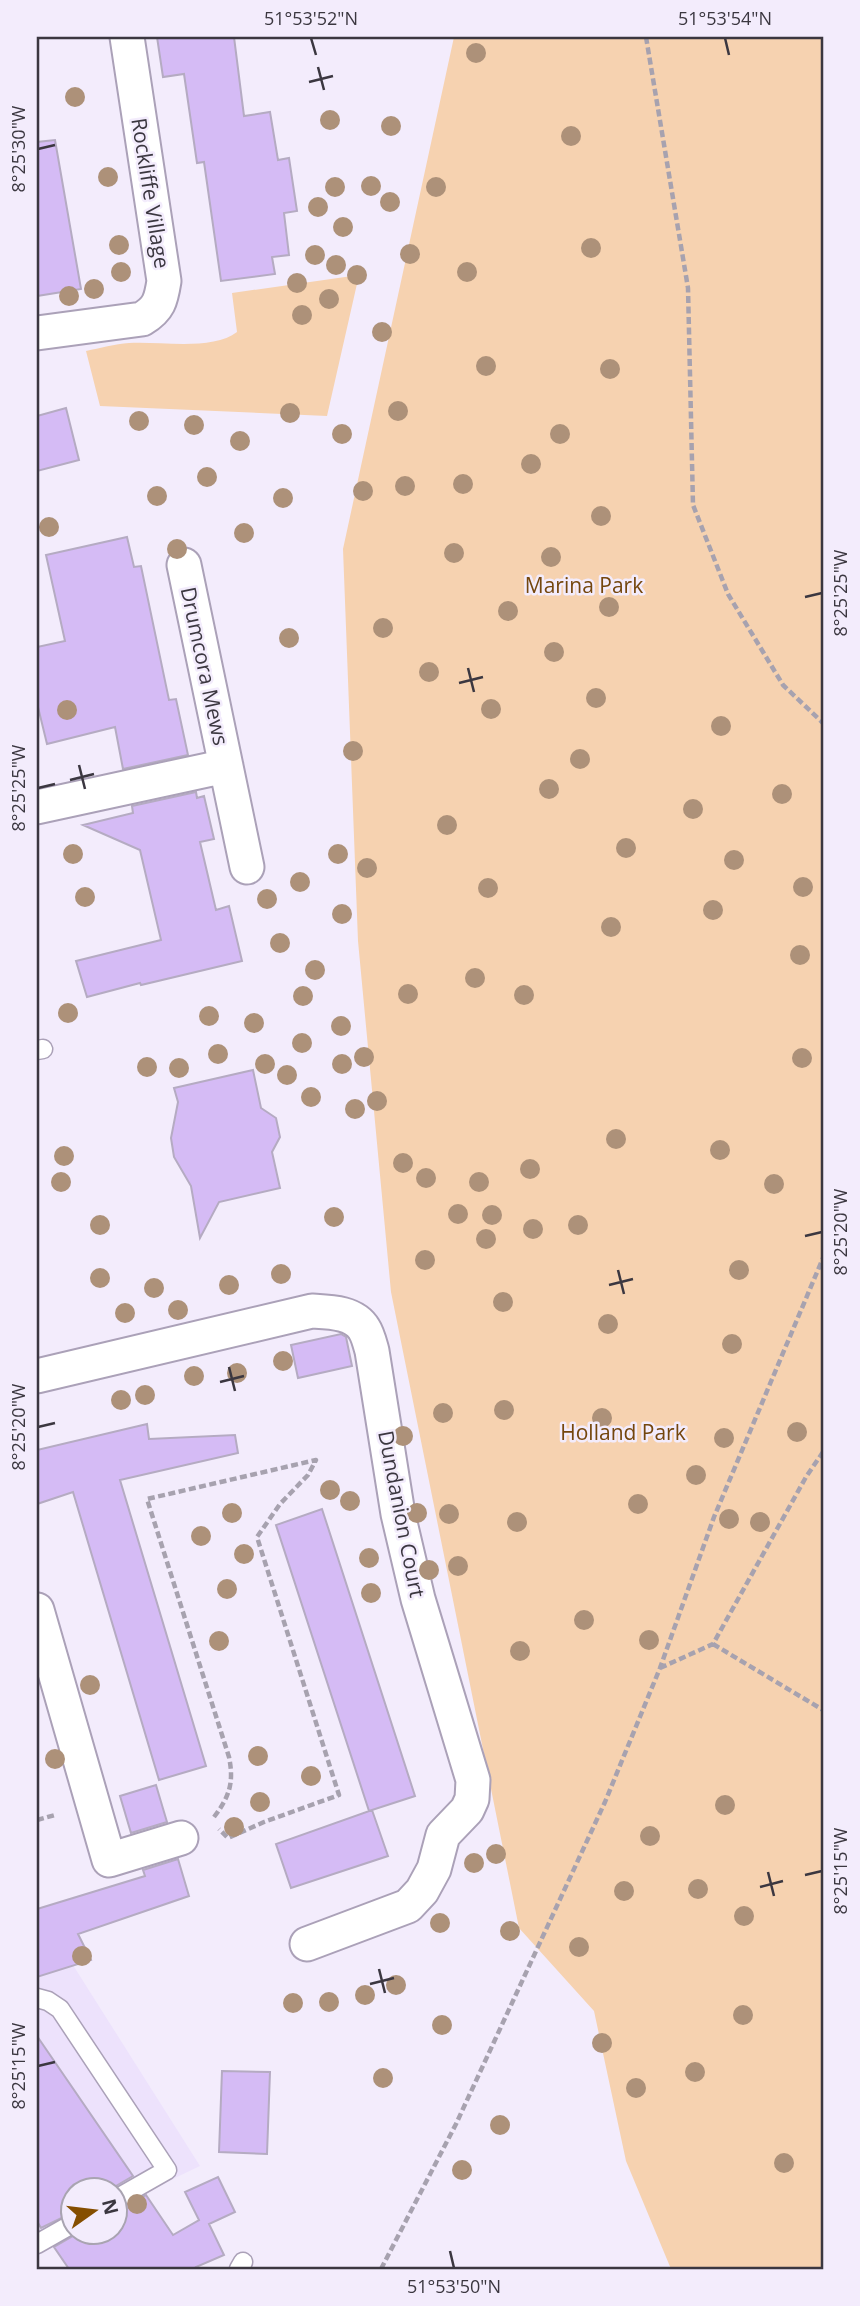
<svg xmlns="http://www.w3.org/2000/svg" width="860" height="2306" viewBox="0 0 860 2306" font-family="'Open Sans',sans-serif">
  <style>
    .built { fill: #ede2fc }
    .green { fill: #f6d2b0 }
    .building { fill: #d5bbf5; stroke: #b5abc2; stroke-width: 2 }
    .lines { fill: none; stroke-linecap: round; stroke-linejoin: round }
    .lane-casing { stroke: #aba1b8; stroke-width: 21 }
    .street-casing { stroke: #aba1b8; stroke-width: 37 }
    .path { stroke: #a7a2af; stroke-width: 4.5; stroke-dasharray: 7 3.5; stroke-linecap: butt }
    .lane { stroke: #fff; stroke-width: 18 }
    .street { stroke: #fff; stroke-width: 33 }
    .tree { fill: #ad9179 }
    .ticks { fill: none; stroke: #3b3740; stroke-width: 2.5 }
    .labels { text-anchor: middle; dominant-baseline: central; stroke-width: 5; stroke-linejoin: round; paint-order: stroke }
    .street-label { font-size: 21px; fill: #3b3740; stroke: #f3ecfc }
    .park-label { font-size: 21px; fill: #74460d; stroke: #f3ecfc }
    .neatline { fill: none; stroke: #3b3740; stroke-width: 2.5 }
    .ticks-label { font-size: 18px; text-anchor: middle; fill: #3b3740 }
  </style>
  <rect width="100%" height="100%" fill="#f3ecfc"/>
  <!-- built -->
  <path class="built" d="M59,1943l141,223 -84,40v-16h-42l-1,36 -36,17v-293z"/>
  <!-- green -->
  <path class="green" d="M454,37h369v2232h-152l-45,-108 -32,-150 -75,-83 -128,-636 -33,-351 -15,-392z
    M359,275l-32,141 -227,-10 -14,-55c14,-3 29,-7 43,-8 31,-2 84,8 108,-11l-5,-39z"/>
  <!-- building -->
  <path class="building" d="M157,37h77l10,79 26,-4 8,48 11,-2 8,53 -13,2 5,42 -17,2 3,17 -54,7 -17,-119 -7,1 -13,-89 -21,3z
    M55,140l26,149 -44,7v-154z
    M66,408l13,52 -42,11v-55z
    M127,537l7,30 7,-1 28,134 7,-1 12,56 -65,14 -8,-42 -68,17 -10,-41v-56l28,-6 -19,-86z
    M196,792l1,6 7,-2 10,43 -14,3 16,68 13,-4 13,55 -101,24 -1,-2 -53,14 -11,-36 85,-21 -21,-90 -57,-25 50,-12 -1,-7z
    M253,1070l8,38 15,10 4,19 -8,15 8,36 -61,14 -19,36 -9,-52 -17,-29 -3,-19 7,-36 -4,-14z
    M341,1334l5,3 6,29 -54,12 -7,-33z
    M147,1424l2,15 86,-4 3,18 -118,27 86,286 -47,14 -86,-288 -36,12v-54z
    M322,1509l93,287 -46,15 -93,-286z
    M156,1785l11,37 -36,11 -11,-37z
    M372,1810l16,46 -97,32 -15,-44z
    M178,1859l11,37 -111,38 13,26 -54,17v-68l108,-33 -2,-6z
    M37,2036l96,140 -24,14h-35v22l-33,16 -4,-7z
    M222,2071l48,1 -3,82 -48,-2z
    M218,2177l17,35 -26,12 15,31 -28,12 1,2h-128l-15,-22 26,-15h36v-22l30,-15 27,40 26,-15 -14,-28z"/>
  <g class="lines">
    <!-- lane casing -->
    <g class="lane-casing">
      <path id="lane" d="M37,1050l6,-1
        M37,1998l11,3 12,8 107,161 -51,29
        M37,2244l37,-21
        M239,2269l4,-7"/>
    </g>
    <!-- street casing -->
    <g class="street-casing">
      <path id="street" d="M37,333l105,-14c17,-10 19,-19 22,-38l-37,-244
        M184,565l63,302
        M37,807l189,-41
        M37,1376l275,-65c17,1 42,1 52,18 4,6 6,15 8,22l26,163 20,85 55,181 -1,19 -5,11 -24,25 -9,34 -12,22 -14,15 -101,38
        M37,1610l72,250 72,-22"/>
    </g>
    <!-- path -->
    <path class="path" d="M646,37l42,251 5,217 35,89 55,91 40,38
      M713,1644l110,66
      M660,1668l53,-24 93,-167 17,-25
      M214,1817c16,-21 20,-35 15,-60l-82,-258 169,-39 -8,15 -28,29 -23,33 82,258 -75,27 -36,16 -9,-9
      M37,1820l18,-5
      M381,2269l75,-145 149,-322 55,-134 54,-151 109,-259"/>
    <!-- lane -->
    <use href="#lane" class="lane"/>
    <!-- street -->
    <use href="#street" class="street"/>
  </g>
  <!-- trees -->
  <g class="tree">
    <circle cx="476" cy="53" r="10"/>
    <circle cx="75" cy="97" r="10"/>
    <circle cx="330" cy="120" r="10"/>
    <circle cx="391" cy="126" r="10"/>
    <circle cx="571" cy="136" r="10"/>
    <circle cx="108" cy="177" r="10"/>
    <circle cx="371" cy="186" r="10"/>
    <circle cx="335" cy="187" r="10"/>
    <circle cx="436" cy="187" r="10"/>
    <circle cx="390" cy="202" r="10"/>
    <circle cx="318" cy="207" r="10"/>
    <circle cx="343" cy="227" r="10"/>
    <circle cx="119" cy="245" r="10"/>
    <circle cx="591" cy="248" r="10"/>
    <circle cx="410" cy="254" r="10"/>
    <circle cx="315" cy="255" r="10"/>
    <circle cx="336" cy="265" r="10"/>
    <circle cx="121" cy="272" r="10"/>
    <circle cx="467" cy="272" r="10"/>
    <circle cx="357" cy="275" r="10"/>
    <circle cx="297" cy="283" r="10"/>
    <circle cx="94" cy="289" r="10"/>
    <circle cx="69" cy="296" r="10"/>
    <circle cx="329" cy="299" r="10"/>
    <circle cx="302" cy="315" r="10"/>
    <circle cx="382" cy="332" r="10"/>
    <circle cx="486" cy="366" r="10"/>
    <circle cx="610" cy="369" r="10"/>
    <circle cx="398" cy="411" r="10"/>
    <circle cx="290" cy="413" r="10"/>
    <circle cx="139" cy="421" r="10"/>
    <circle cx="194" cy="425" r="10"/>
    <circle cx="342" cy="434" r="10"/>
    <circle cx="560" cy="434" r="10"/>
    <circle cx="240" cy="441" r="10"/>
    <circle cx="531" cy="464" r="10"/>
    <circle cx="207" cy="477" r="10"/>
    <circle cx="463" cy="484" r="10"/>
    <circle cx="405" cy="486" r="10"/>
    <circle cx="363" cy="491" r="10"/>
    <circle cx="157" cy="496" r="10"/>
    <circle cx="283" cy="498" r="10"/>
    <circle cx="601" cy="516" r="10"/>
    <circle cx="49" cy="527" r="10"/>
    <circle cx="244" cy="533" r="10"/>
    <circle cx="177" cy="549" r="10"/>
    <circle cx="454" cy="553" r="10"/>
    <circle cx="551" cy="557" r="10"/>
    <circle cx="609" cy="607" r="10"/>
    <circle cx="508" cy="611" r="10"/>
    <circle cx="383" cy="628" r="10"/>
    <circle cx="289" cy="638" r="10"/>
    <circle cx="554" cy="652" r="10"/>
    <circle cx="429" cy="672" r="10"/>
    <circle cx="596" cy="698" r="10"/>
    <circle cx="491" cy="709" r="10"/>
    <circle cx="67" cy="710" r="10"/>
    <circle cx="721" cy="726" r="10"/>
    <circle cx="353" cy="751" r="10"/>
    <circle cx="580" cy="759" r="10"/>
    <circle cx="549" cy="789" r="10"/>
    <circle cx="782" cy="794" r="10"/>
    <circle cx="693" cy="809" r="10"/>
    <circle cx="447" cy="825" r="10"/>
    <circle cx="626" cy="848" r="10"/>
    <circle cx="73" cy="854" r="10"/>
    <circle cx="338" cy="854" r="10"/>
    <circle cx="734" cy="860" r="10"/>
    <circle cx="367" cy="868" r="10"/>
    <circle cx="300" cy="882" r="10"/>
    <circle cx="803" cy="887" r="10"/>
    <circle cx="488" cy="888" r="10"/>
    <circle cx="85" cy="897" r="10"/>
    <circle cx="267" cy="899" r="10"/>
    <circle cx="713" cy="910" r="10"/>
    <circle cx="342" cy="914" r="10"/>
    <circle cx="611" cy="927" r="10"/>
    <circle cx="280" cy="943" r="10"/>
    <circle cx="800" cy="955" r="10"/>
    <circle cx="315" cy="970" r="10"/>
    <circle cx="475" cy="978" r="10"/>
    <circle cx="408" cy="994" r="10"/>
    <circle cx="524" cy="995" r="10"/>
    <circle cx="303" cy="996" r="10"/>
    <circle cx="68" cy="1013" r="10"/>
    <circle cx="209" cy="1016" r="10"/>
    <circle cx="254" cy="1023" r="10"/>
    <circle cx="341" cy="1026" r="10"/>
    <circle cx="302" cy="1043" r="10"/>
    <circle cx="218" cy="1054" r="10"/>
    <circle cx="364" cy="1057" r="10"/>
    <circle cx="802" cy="1058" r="10"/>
    <circle cx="265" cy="1064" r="10"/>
    <circle cx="342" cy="1064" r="10"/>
    <circle cx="147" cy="1067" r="10"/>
    <circle cx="179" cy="1068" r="10"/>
    <circle cx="287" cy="1075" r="10"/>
    <circle cx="311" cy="1097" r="10"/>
    <circle cx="377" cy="1101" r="10"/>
    <circle cx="355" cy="1109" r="10"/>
    <circle cx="616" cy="1139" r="10"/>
    <circle cx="720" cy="1150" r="10"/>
    <circle cx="64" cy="1156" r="10"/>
    <circle cx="403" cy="1163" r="10"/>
    <circle cx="530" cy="1169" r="10"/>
    <circle cx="426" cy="1178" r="10"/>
    <circle cx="61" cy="1182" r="10"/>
    <circle cx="479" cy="1182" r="10"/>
    <circle cx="774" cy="1184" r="10"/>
    <circle cx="458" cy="1214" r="10"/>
    <circle cx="492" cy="1215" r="10"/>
    <circle cx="334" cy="1217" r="10"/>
    <circle cx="100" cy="1225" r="10"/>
    <circle cx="578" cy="1225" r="10"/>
    <circle cx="533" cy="1229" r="10"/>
    <circle cx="486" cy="1239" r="10"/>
    <circle cx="425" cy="1260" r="10"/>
    <circle cx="739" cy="1270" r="10"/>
    <circle cx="281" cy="1274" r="10"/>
    <circle cx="100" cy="1278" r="10"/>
    <circle cx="229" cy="1285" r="10"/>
    <circle cx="154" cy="1288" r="10"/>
    <circle cx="503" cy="1302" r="10"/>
    <circle cx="178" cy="1310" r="10"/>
    <circle cx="125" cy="1313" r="10"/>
    <circle cx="608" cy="1324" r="10"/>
    <circle cx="732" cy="1344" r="10"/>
    <circle cx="283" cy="1361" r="10"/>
    <circle cx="237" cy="1373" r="10"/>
    <circle cx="194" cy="1376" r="10"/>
    <circle cx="145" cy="1395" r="10"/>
    <circle cx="121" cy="1400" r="10"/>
    <circle cx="504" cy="1410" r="10"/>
    <circle cx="443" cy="1413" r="10"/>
    <circle cx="602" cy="1418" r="10"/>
    <circle cx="797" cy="1432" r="10"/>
    <circle cx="403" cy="1436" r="10"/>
    <circle cx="724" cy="1438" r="10"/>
    <circle cx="696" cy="1475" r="10"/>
    <circle cx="330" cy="1490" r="10"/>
    <circle cx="350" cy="1501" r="10"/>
    <circle cx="638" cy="1504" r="10"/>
    <circle cx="232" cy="1513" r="10"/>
    <circle cx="417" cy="1513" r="10"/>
    <circle cx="449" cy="1514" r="10"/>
    <circle cx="729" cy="1519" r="10"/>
    <circle cx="517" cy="1522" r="10"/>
    <circle cx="760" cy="1522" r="10"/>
    <circle cx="201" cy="1536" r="10"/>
    <circle cx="244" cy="1554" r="10"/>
    <circle cx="369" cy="1558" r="10"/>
    <circle cx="458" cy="1566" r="10"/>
    <circle cx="429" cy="1570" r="10"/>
    <circle cx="227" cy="1589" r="10"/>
    <circle cx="371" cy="1593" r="10"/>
    <circle cx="584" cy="1620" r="10"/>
    <circle cx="649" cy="1640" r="10"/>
    <circle cx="219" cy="1641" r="10"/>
    <circle cx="520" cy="1651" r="10"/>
    <circle cx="90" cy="1685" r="10"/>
    <circle cx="258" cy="1756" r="10"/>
    <circle cx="55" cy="1759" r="10"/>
    <circle cx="311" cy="1776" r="10"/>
    <circle cx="260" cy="1802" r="10"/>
    <circle cx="725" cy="1805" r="10"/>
    <circle cx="234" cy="1827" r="10"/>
    <circle cx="650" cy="1836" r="10"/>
    <circle cx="496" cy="1854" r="10"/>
    <circle cx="474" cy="1863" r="10"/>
    <circle cx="698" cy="1889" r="10"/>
    <circle cx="624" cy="1891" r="10"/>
    <circle cx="744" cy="1916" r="10"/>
    <circle cx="440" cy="1923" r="10"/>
    <circle cx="510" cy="1931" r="10"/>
    <circle cx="579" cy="1947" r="10"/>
    <circle cx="82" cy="1956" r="10"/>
    <circle cx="396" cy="1985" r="10"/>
    <circle cx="365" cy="1995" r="10"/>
    <circle cx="329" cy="2002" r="10"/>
    <circle cx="293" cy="2003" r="10"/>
    <circle cx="743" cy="2015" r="10"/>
    <circle cx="442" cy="2025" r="10"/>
    <circle cx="602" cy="2043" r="10"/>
    <circle cx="695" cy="2072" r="10"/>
    <circle cx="383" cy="2078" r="10"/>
    <circle cx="636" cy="2088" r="10"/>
    <circle cx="500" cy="2125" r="10"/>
    <circle cx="784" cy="2163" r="10"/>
    <circle cx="462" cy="2170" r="10"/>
    <circle cx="137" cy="2204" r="10"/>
  </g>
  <!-- ticks -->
  <path class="ticks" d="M311,38l5,17M725,38l4,17M318,67l6,23M309,82l24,-6M38,149l17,-4M805,597l17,-4M468,668l6,24M459,683l24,-6M79,765l6,24M70,780l24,-6M38,788l17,-4M805,1236l17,-4M618,1270l6,24M609,1285l24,-6M229,1367l6,24M220,1382l24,-6M38,1427l17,-4M768,1872l6,24M805,1875l17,-4M760,1887l23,-6M379,1969l6,24M370,1984l24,-6M38,2066l17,-4M450,2251l4,17"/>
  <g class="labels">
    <!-- street labels -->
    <g class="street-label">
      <text transform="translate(151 193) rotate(81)">Rockliffe Village</text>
      <text transform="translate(205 666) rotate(78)">Drumcora Mews</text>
      <text transform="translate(402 1514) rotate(79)">Dundanion Court</text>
    </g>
    <!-- park labels -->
    <g class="park-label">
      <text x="584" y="585">Marina Park</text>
      <text x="623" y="1432">Holland Park</text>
    </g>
  </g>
  <!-- border -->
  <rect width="860" height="2306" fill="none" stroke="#f3ecfc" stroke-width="77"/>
  <!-- north arrow -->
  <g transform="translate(94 2211) rotate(76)"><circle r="33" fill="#f3ecfc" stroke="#a9a4b1" stroke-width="2"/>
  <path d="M0-5L12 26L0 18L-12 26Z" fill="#854e00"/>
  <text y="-10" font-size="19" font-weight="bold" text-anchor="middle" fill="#3b3740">N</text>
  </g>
  <rect x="38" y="38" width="784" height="2230" class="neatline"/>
  <g class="ticks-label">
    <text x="311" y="25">51°53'52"N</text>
    <text x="725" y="25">51°53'54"N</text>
    <text transform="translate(19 149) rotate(-90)" y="6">8°25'30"W</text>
    <text transform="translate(841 593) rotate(-90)" y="6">8°25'25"W</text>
    <text transform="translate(19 788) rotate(-90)" y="6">8°25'25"W</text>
    <text transform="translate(841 1232) rotate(-90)" y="6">8°25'20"W</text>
    <text transform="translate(19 1427) rotate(-90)" y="6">8°25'20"W</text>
    <text transform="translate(841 1871) rotate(-90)" y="6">8°25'15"W</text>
    <text transform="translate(19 2066) rotate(-90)" y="6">8°25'15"W</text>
    <text x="454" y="2293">51°53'50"N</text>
  </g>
</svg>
